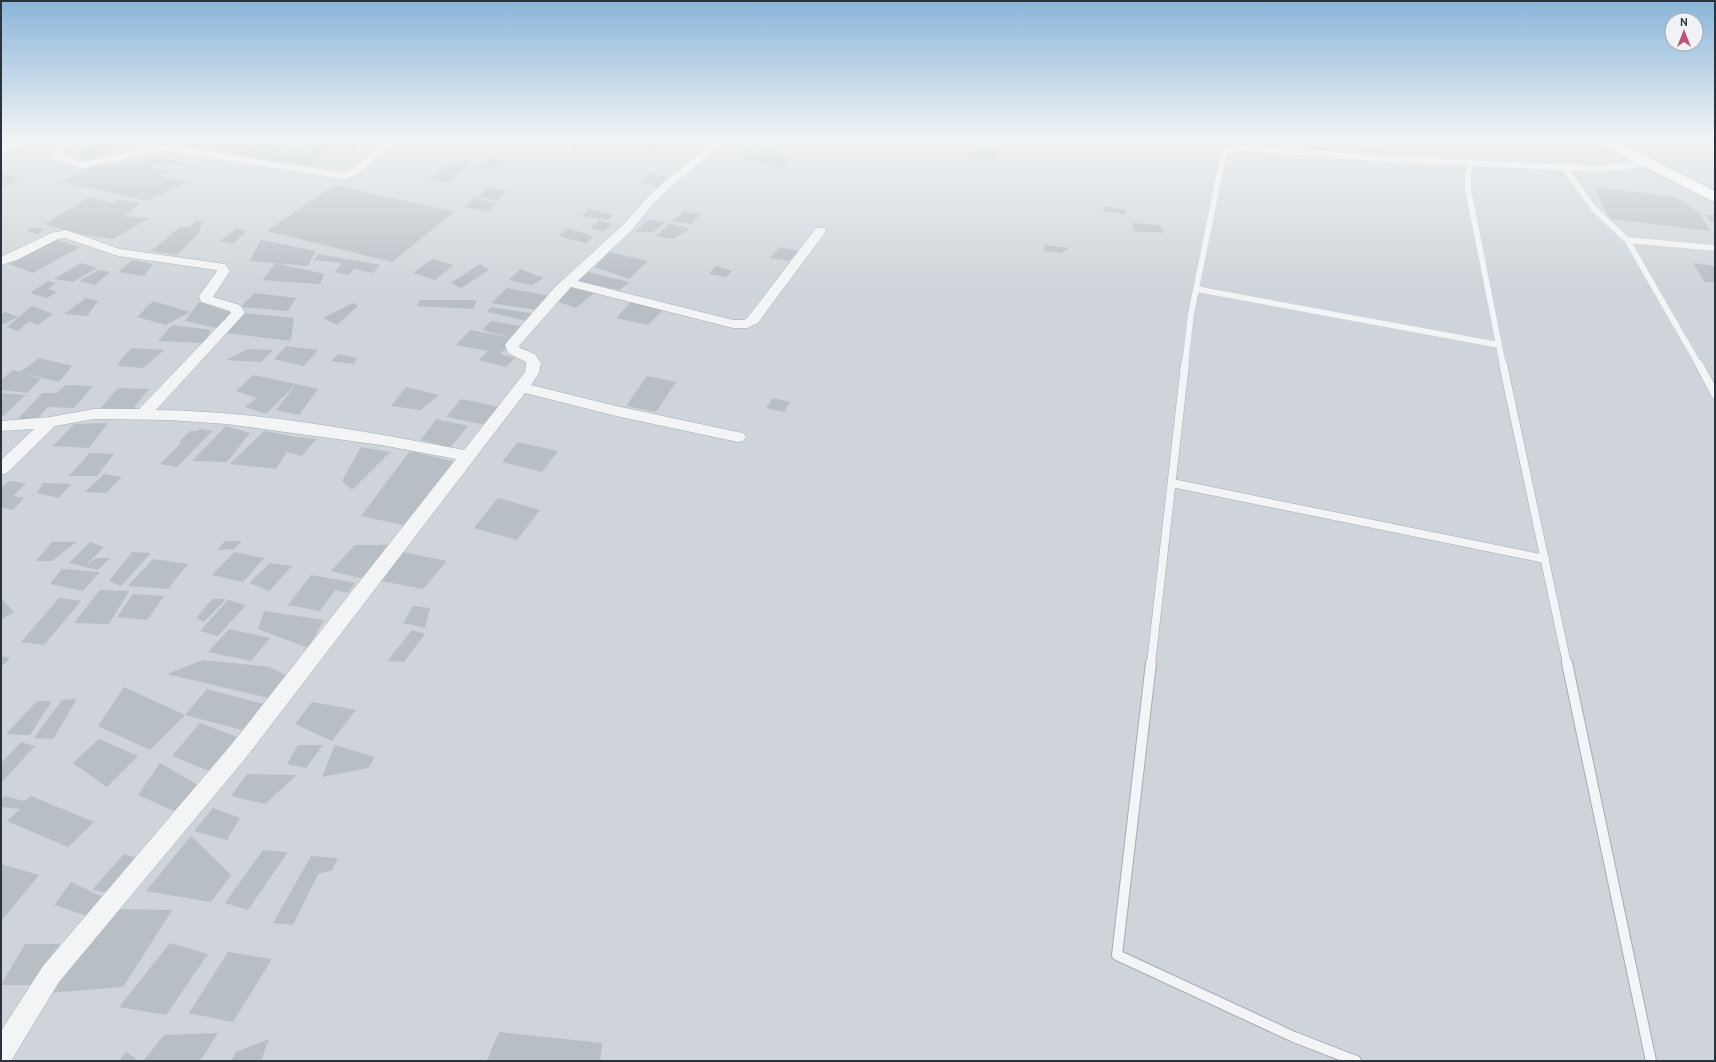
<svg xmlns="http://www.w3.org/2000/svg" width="1716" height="1062" viewBox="0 0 1716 1062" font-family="Cabin,sans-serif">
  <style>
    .built { fill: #ced4d9 }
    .building { fill: #b7bec4 }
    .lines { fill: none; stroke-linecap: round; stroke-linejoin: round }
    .service-far2-casing { stroke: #a6acb1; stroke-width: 6 }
    .service-far1-casing { stroke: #a6acb1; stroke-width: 9 }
    .service-casing { stroke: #a6acb1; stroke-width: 12 }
    .minor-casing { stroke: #a6acb1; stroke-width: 1 }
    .secondary-casing { stroke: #a6acb1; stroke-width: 1 }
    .trunk-casing { stroke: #88949d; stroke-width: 1 }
    .service-far2 { stroke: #f2f4f6; stroke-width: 6 }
    .service-far1 { stroke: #f2f4f6; stroke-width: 8 }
    .service { stroke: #f2f4f6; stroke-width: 10 }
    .minor { fill: #f2f4f6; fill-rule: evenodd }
    .secondary { fill: #fff; fill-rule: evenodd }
    .trunk { fill: #fff; fill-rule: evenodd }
  </style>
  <rect width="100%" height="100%" fill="#e0e4e7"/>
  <!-- built -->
  <path class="built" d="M1,139h1714v922h-1714z"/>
  <!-- building -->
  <path class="building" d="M104,139h145l46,10 13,-1 14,-9h23l17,3 -13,8 -16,-2 -24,19 -161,-28 -17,8 -7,-3 -36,18 -14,-8z
    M549,139h18l3,1 -10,8 -18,-3z
    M578,139h23l-9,11 -22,-2z
    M647,139h21l-10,13 -20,-4z
    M833,139h10l15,2 -2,6 -27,-3z
    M1352,139h13v3h-4l4,6 14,1v5l-22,-3z
    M1644,139h29l7,6 -34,-4z
    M753,146l24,4 14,13 -12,6 -38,-11z
    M976,148l6,1 17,1 -5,11 -26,-4z
    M159,157l41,9 -44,-2 -5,4 23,3 -17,4 11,4 6,-2 13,5 -39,19 -87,-19 37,-20 15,5 11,-5 12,1z
    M490,159l15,1 -4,10 -24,-3z
    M452,161h20l-23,22 -20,-4z
    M1,173l19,5 -19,10z
    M650,173l21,5 -11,9 -21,-5z
    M334,185l120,27 -62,50 -125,-31z
    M1594,187l82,10 23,16 12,18 -101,-12z
    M488,188l19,3 -10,9 -19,-3z
    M89,197l23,6 6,-3 22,3 -16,13 26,2 -37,21 -40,-6 -28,-9z
    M475,198l22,5 -9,9 -24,-5z
    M1104,206l22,4 -1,4 -22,-3z
    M589,209l24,6 -5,5 -26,-4z
    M684,212l17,2 -10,10 -19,-3z
    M1705,215h10v7h-4z
    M600,220l12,4 -8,7 -14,-3z
    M648,220l17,2 -12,10h-18z
    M196,221l8,1 -5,6 1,4 -23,23 -26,-4 29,-24h9z
    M670,223l20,6 -17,10 -18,-3z
    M1132,223l28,2 5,8 -32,-2z
    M32,227l12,2 -6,5 -11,-3z
    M237,228l9,4 -14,12 -12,-3z
    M569,228l24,9 -7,6 -28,-7z
    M55,239l25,8 -47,26 -25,-9z
    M261,240l55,11 -8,15 -58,-5z
    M1045,245l24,3 -8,5 -17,-2z
    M780,247l20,4 -11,10 -20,-3z
    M609,252l39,9 -19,18 -34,-12z
    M319,254l27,5 34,6 -7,8 -19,-4 -5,6 -14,-3 7,-9 -28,-3z
    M432,259l22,6 -19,15 -22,-7z
    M132,260l21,4 -9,12 -25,-4z
    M81,263l16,5 -24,14 -19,-3z
    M275,263l49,11 -4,10 -57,-4z
    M1693,263l22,3v16h-10z
    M480,264l9,6 -28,18 -10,-5z
    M716,266l16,5 -6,6 -17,-3z
    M520,269l24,9 -12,7 -23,-5z
    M99,270l11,2 -15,13 -16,-4z
    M584,271l45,11 -9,8 -47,-10z
    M48,281l8,2 -8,6 9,3 -10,6 -17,-5z
    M564,286l30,7 -18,15 -23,-8z
    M507,288l43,8 -14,14 -45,-7z
    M254,293l42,5 -8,13 -47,-4z
    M86,298l12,3 -11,15 -23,-2z
    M420,300h57l-4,9 -56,-3z
    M153,301l37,11 -24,13 -29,-8z
    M632,301l32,8 -16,16 -32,-7z
    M199,302l33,11 -15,15 -32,-7z
    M353,303l5,3 -21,19 -14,-7z
    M32,306l21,8 -15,11 -9,-4 -11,10 -11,-4z
    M491,307l45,7 -9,7 -40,-9z
    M6,312l12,5 -14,7h-3v-10z
    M243,313l51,5 -3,23 -66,-8z
    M491,321l37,6 -28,27 15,4 -9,9 -27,-7 9,-9 -32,-6 14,-15 43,8 -31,-8z
    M172,325l39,5 -7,13 -46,-2z
    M286,346l32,4 -14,16 -30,-7z
    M132,348l32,2 -21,18 -26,-2 5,-8z
    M248,349l25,1 -12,12 -35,-2z
    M339,354l18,4 -3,6 -23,-3z
    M39,358l33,8 -13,16 -37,-9 19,6 -14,14 -26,-3v-10l12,-10 7,2z
    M253,375l43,9 22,5 -19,26 -23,-5 20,-26 -30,30 -21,-7 12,-9 -21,-7z
    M647,376l29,6 -20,30 -30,-6z
    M65,385l28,1 -19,22 -26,-1 -13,14 -18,-1 25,-27h15z
    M406,387l33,8 -18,15 -30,-4z
    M118,388l31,1 -16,20 -32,-1z
    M1,393l25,2 -23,21h-2z
    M773,398l17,4 -6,10 -18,-4z
    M461,399l38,8 -12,18 -41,-8z
    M436,419l32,7 -18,22 -29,-8z
    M108,423l-19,25 -36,-2 21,-22z
    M226,426l24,7 -23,29 -35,-1z
    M200,429l12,2 -35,36 -17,-3 21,-21 -2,-1 11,-11h7z
    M264,431l33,6 19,2 -14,17 -15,-4 -11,17 -46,-5z
    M518,442l40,9 -16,21 -40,-10z
    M361,447l29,5 -38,38 -10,-9z
    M410,451l46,11 -49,64 -46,-10z
    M90,453l24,1 -17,22h-28z
    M104,474l18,3 -16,16 -21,-1z
    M9,481l17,2 -13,13 11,2 -11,12 -12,-3v-19z
    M43,483l28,1 -12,14 -22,-5z
    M498,498l42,12 -23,30 -43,-12z
    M225,541h17l-8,8 -16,1z
    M52,542h24l-24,19h-16z
    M90,542l14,5 -19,19 11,-8h14l-12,12 -29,-7z
    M355,545h36l-26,34 -34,-8z
    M132,552l19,1 -30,33 -12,-5z
    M234,552l30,6 -21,24 -31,-7z
    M402,552l45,9 -24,28 -41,-8z
    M153,559l35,5 -20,25 -40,-3z
    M270,563l22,3 -23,25 -20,-8z
    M62,569l38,3 -17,19 -33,-7z
    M311,575l44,8 -7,10 -13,-3 -15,21 -32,-6z
    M100,590l29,1 -20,33 -35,-1z
    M133,594l31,2 -17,24 -30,-3z
    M1,598l13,14 -13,8z
    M59,598l22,3 -37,44 -23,-3z
    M212,599h14l-22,23 -8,-4z
    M228,600l18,5 -28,31 -18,-5z
    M413,606l17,2 -5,20 -22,-5z
    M264,611l60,9 -16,28 -50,-19z
    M229,629l41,9 -19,23 -43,-9z
    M412,630l13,4 -21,28 -17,-1z
    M1,656l9,2 -9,9z
    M203,660l66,7 21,10 -17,22 -106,-25z
    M124,687l61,28 -35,35 -52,-24z
    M207,689l60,16 -21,26 -61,-16z
    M77,699l-24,40 -19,-1 28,-38z
    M37,701h15l-22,34 -24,-1z
    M312,702l44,8 -24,31 -37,-17z
    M200,723l37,14 -28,34 -37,-15z
    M99,739l39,17 -31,31 -34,-24z
    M21,742l14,4 -32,35 -2,-1v-17z
    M298,745h25l-17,23 -19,-4z
    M335,745l40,12 -7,11 -46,9z
    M160,763l36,21 -1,4 -21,23 -36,-16z
    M247,774l50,1 -32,29 -34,-8z
    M5,796l19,5 7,-5 63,26 -26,25 -61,-26 13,-12 -19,-2v-7z
    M213,808l27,10 -13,22 -33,-9z
    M191,836l40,39 -20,27 -65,-11z
    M263,850l25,2 -40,58 -23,-7z
    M124,854l17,6 -31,33 -18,-3z
    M311,856l27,2 -6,12 -14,4 -25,51 -20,-2z
    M1,864l38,11 -38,46z
    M71,882l38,18 -19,17 -36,-12z
    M114,909l58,1 -49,77 -76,6z
    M170,943l38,11 -42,61 -47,-8z
    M25,944h35l-30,41h-29z
    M228,952l44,7 -39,63 -44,-9z
    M499,1032l103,11 -2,18h-111l-2,-1z
    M218,1033l-18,28h-57l21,-26z
    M269,1039l-8,22h-30l5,-9z
    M126,1052l10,7 -1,2h-16z"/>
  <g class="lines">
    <!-- service-far2 casing -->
    <g class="service-far2-casing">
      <path id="service-far2" d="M72,139l-17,17 28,9 70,-16 17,-1 174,28 10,-4 41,-33
        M1471,163l-3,10v16l35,176
        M1564,167l30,42 33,31 88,8
        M1627,240l72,125
        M1196,289l303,56
        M1185,365l6,-51 33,-162 15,-4 150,11 214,10 43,-6"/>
    </g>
    <!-- service-far1 casing -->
    <g class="service-far1-casing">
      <path id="service-far1" d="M1503,364l64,300
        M1699,364l16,30
        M1172,483l373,76
        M1151,664l34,-300"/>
    </g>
    <!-- service casing -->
    <g class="service-casing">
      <path id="service" d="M1151,663l-34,292 177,82 62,24
        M1567,663l84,398"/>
    </g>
    <!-- minor casing -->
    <g class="minor-casing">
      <path id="minor" d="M718,139h12l-58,47 -18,17 -22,27 -54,51 155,39h11l4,-3 68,-89h8l2,3 -2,3 -66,89 -11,5h-14l-162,-41 -52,59 1,2 15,6 6,9 -2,10 -8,12 85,21 122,26 5,1 3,4 -3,4 -5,1 -122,-26 -91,-23 -280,366 -186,223 -48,79h-10v-30l42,-65 188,-221 225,-286 -75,-14 -155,-21 -57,-4 -75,-1 -39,7 -48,47 -6,2v-15l33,-31 -33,2v-10l49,-4 44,-8h45l92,-96 -1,-2 -29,-9 -2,-6 18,-25 -1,-1 -98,-14 -53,-18 -7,1 -41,21 -16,5v-8l50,-24 15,-3 54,19 105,15 5,7 -17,26 27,8 5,8 -89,97c102,1 207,21 308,40l61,-78 1,-10 -18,-9 -3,-8 2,-3 48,-55 69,-63 22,-25 18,-17z"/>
    </g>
    <!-- secondary casing -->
    <g class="secondary-casing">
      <path id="secondary" d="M14,139h19l-2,3 -30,12v-9z"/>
    </g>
    <!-- trunk casing -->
    <g class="trunk-casing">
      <path id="trunk" d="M1594,139h18l103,52v11l-5,-2 -114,-58z"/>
    </g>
    <!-- service-far2 -->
    <use href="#service-far2" class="service-far2"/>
    <!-- service-far1 -->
    <use href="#service-far1" class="service-far1"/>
    <!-- service -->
    <use href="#service" class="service"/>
    <!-- minor -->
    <use href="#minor" class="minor"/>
    <!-- secondary -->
    <use href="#secondary" class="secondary"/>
    <!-- trunk -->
    <use href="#trunk" class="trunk"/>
  </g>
  <!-- sky -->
  <linearGradient id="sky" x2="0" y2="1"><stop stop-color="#8ab5da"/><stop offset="0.48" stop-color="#f1f3f4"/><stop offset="1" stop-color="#f1f3f4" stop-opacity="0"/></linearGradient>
  <rect width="1716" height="288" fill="url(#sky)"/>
  <!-- border -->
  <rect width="1716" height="1062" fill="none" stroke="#2a343d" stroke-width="4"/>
  <!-- north arrow -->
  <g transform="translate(1684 32)"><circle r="19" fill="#eff3f5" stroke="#a0a7ab"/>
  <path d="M0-3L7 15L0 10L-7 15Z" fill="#c24f74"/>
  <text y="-6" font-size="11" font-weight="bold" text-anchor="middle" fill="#2a343d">N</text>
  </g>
</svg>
